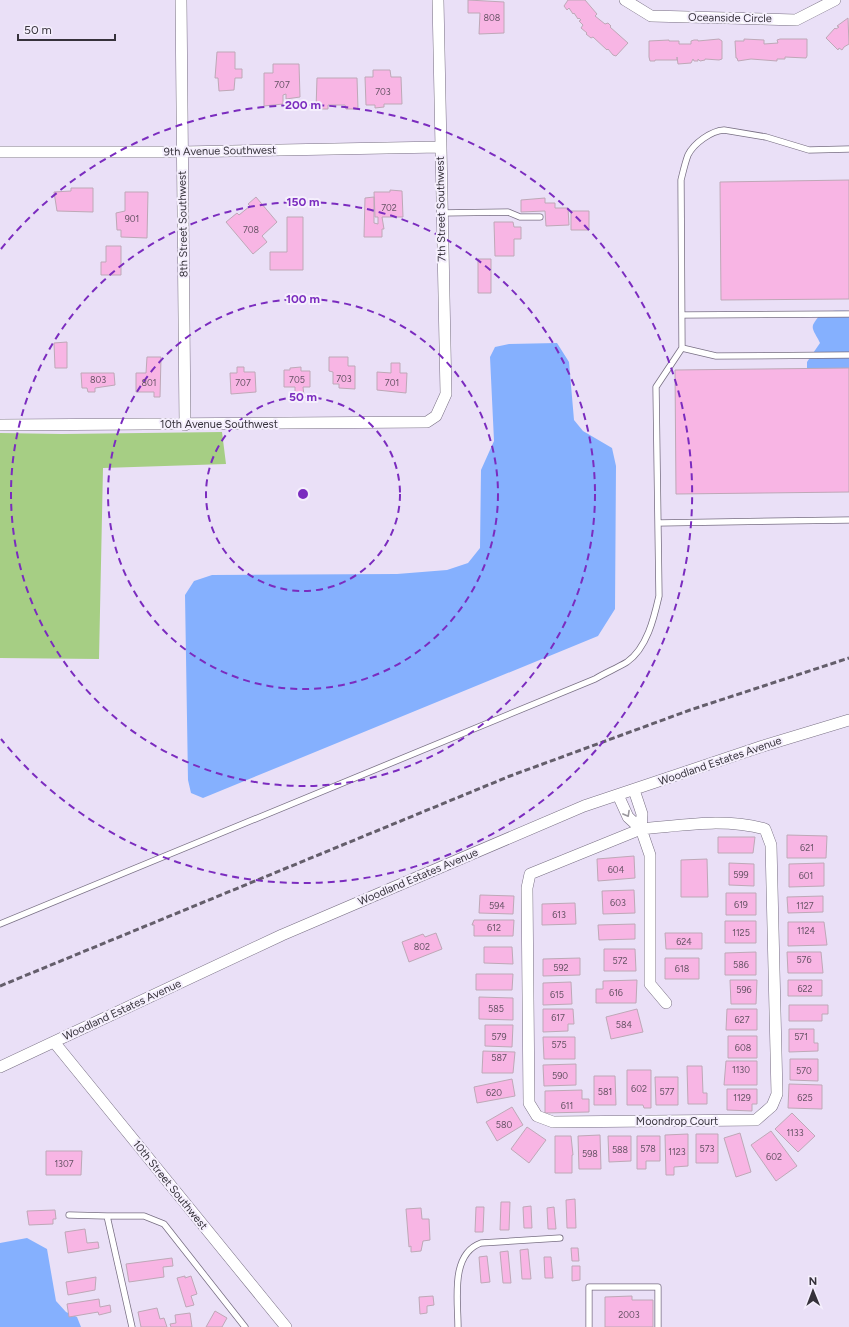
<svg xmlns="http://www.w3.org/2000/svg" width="849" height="1327" viewBox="0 0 849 1327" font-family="Figtree,sans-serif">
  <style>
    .green { fill: #a6ce84 }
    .water { fill: #85b0fe }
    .building { fill: #f8b5e4; stroke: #bea8b7 }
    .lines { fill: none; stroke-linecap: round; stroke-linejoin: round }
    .lane-casing { stroke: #786f83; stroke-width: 7 }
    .street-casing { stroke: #786f83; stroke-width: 12 }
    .lane { stroke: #fff; stroke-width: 5.5 }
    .street { stroke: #fff; stroke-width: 11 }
    .rail { stroke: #645e6b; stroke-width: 3; stroke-dasharray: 6 3; stroke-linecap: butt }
    .oneway { stroke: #9a989d }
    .ring { fill: none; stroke: #7b2cbf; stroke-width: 2; stroke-dasharray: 7 5 }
    .labels { text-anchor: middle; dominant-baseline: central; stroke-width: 4; stroke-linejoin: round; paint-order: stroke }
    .number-label { font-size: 9px; fill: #665365 }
    .street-label { font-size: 11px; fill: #36323b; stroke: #f5effd }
    .centre { fill: #7b2cbf; stroke: #f5effd; stroke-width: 2 }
    .ring-label { font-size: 12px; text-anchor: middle; font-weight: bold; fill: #7b2cbf; stroke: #f5effd; stroke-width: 4; stroke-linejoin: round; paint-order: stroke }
  </style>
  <rect width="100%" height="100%" fill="#eae0f7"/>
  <!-- green -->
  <path class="green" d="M222,432l4,32 -123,4 -4,191 -99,-1v-225l62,1z"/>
  <!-- water -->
  <path class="water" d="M849,311v111l-42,-40v-20l13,-19c-2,-5 -6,-10 -7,-14 -1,-4 1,-6 3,-9 7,-11 21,-9 33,-9z
    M557,343l12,19 5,58 9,11 29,17 4,18 -1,143 -17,27 -395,162 -12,-5 -3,-13 -3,-185 9,-14 18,-6 185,-1 50,-4 21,-7 12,-15 1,-78 13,-29 -4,-84 5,-10 14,-3z
    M27,1238l20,11 9,52 10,11 11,5 4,10h-81v-84z"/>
  <!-- building -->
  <path class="building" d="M468,0l36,2v31l-25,1 1,-21h-12z
    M568,0h17l12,14 -2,2 10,8 3,-1 3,3 -1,1 18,16 -12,13 -3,-1 -5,-6 -1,1 -14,-13 -2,1 -5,-4 1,-1 -6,-5 2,-3 -4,-4 2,-1 -2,-2 -1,1 -4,-6 -1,1 -4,-6 -2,2 -3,-4z
    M848,18l1,26 -5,3 -2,3 -3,-2 -1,2 -12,-12 9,-10 1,1 3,-2 -2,-1z
    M719,39l3,2v18l-3,1 -14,-1v1l-5,1 -2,-2v2h-4l-1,-2 -2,4 -13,1 -1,-7v3h-22v1h-5l-1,-4v-16l20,-1v1h10v3h12v-3l3,-1h4v1z
    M744,39l20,1v4l14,-1 -1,-3 3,-1h27v17l-1,2 -21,-1v2h-8v2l-26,-2 -13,2 -1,-3h-1l-1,-17h9z
    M217,52h18v17h7v9h-7l-1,12 -15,1 -1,-13h-3z
    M273,64h26l1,33 -14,2v-5l-3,1v9l-19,2v-33h9z
    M373,70h17l1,7h10l1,27h-18v3l-9,1v-3h-9l-1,-28h8z
    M317,78h40l1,31h-12l-1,-4h-17v4h-12z
    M849,180v119l-128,1 -1,-118z
    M71,188h22v24l-36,-1 -3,-19 17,-1z
    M390,190l12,1 1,26h-21l2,12h-2v8h-18l1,-39 9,-1v26l4,1v-7h-3l-1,-25h16z
    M125,192h23l-1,46 -26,-1v-7h-4l-1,-17 9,-2z
    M256,197l21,25 -15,14 5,6 -14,12 -27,-32 11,-9 2,2 11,-9 -2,-2z
    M545,198v5h10v5h13l1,17 -23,1 -1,-15 -24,1v-12z
    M571,211h18v19h-18z
    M287,217h16v53h-33v-18h17z
    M494,222h19l1,5h7v12h-7v17h-19z
    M106,246h15v29h-20v-13h5z
    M478,259h13v34h-13z
    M67,342v26h-12l-1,-25z
    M147,357h14l-1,40h-6v-5h-18v-19h10z
    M329,357h19v9h7v23l-16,-1v-4h-6v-12l-4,-1z
    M391,363h9v10h7l-1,20 -29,-3v-18l14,1z
    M237,367h7v5h11l1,20 -25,2 -1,-21h7z
    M301,367v4h9v16h-7l1,9h-9v-9h-11v-17h6v-2z
    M849,368v124l-173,2 -1,-124z
    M81,373h33l1,12 -20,3v4h-7l-1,-4h-5z
    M787,835l40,1 -1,22h-39z
    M718,837h37l-2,16h-35z
    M634,856l1,22 -37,3 -1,-22z
    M707,859l1,38h-27v-37z
    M729,863l25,1v22l-25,-1z
    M824,863v23l-35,1v-23z
    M634,890l1,23 -32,1 -1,-23z
    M726,893h30v22h-30z
    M480,895l34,1 -1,18 -34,-1z
    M823,896v16l-35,1 -1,-16z
    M575,903l1,21 -34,1v-21z
    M474,920h40l-1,16h-39v-11h-2z
    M725,921h31v22h-31z
    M788,922h36l3,23 -39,1z
    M635,924v15l-36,1 -1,-15z
    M436,933l6,16 -33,13 -7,-20 21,-8 2,3z
    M665,933h37v16h-36z
    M484,947h28l1,17 -29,-1z
    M604,949h31l1,22h-32z
    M756,952v23h-31v-22z
    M787,952h34l2,21h-35z
    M580,958v17l-37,1v-17z
    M665,958h34v21h-34z
    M476,974h37l-1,16h-36z
    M637,980l-1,23h-40v-14h7v-8z
    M730,980h27l-1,24h-25z
    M788,980h34v16h-34z
    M571,982l1,22 -29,1v-22z
    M479,997l34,1v22l-34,-1z
    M789,1005h39v9h-6v7h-33z
    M543,1009h30l1,15h-6v7l-25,1z
    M637,1009l6,23 -32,7 -5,-22z
    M727,1009h30v21h-31z
    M485,1025h28l-1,22 -27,-1z
    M789,1029h25v14h4v8l-29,1z
    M728,1036h29v22h-29z
    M543,1037h32v22h-31z
    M483,1051l32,1 -2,21h-31z
    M790,1059h28v22l-28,-1z
    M726,1061h31v24h-33z
    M576,1064v21l-32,1 -1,-21z
    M687,1066h15l1,27h4v11h-19z
    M627,1070h24v38h-7l-1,-3h-16z
    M594,1076h21l1,29h-22z
    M655,1077h23v28h-22z
    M512,1079l3,17 -38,7 -3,-16z
    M789,1084l33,1v24l-34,-1z
    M727,1089h30v15h-5v7l-25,-1z
    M582,1090v9h7v13l-44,1v-22z
    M512,1107l11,18 -26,16 -11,-19z
    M792,1113l23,23 -17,16 -23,-23z
    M527,1127l19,13 -17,23 -18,-14z
    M771,1131l26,35 -21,15 -25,-36z
    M740,1133l11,39 -15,5 -12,-39z
    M688,1134v32l-14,1v8h-8l-1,-40z
    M696,1134h22v29h-22z
    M600,1135l1,34h-22l-1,-33z
    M555,1136h16l2,19h-1v18h-17z
    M608,1136h23v25l-22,1z
    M637,1136h23v25h-14v8h-9z
    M46,1151h36l-1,24h-35z
    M575,1199l1,29h-9l-1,-28z
    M501,1202h9l-1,28h-9z
    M531,1206l1,22h-8l-1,-21z
    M476,1207h8l-1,25h-8z
    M554,1207l2,22h-8l-1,-21z
    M421,1208l1,11h7l1,21 -7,1 -2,10 -10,1v-6l-2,1 -3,-38z
    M55,1210l1,9h-3v5l-24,1 -2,-14z
    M85,1229l2,14 11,-1 1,6 -31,5 -3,-21z
    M571,1248h7l1,13h-7z
    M528,1249l3,30h-9l-2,-29z
    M508,1251l3,32h-8l-3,-31z
    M487,1256l3,26 -9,1 -2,-26z
    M544,1257h7l2,21h-8z
    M172,1258l1,8 -10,1 1,10 -35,5 -3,-18z
    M572,1266h8v14l-8,1z
    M185,1276v2l6,-2 6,18 -6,2 3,9 -8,2 -9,-29z
    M96,1277l-1,13 -27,5 -2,-13z
    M433,1296l1,9 -7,1v7l-7,1 -1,-17z
    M632,1296v4h21v27h-48v-30z
    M99,1299l1,8 10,-2 1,7 -12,3 -1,-3 -29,5 -2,-13z
    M157,1308l3,11 4,-1 3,9h-26l-3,-15z
    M215,1311l12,7 -5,9h-16z
    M190,1313l2,14h-21l-1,-3 6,-1 -1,-8z"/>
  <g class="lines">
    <!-- lane casing -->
    <g class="lane-casing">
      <path id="lane" d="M441,213l67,-1 12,5h20
        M682,315l167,-1
        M682,348l34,8 133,-1
        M658,523l191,-3
        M0,924l595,-245c10,-6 22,-11 32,-17 20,-14 27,-44 32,-66l-3,-209 26,-39 -1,-168c2,-8 4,-17 7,-25 6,-12 23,-24 36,-25l42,7 43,13 40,-1
        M69,1215l38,1 25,111
        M107,1216h37l20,8 81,103
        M458,1327c0,-27 -8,-73 23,-84l79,-5
        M589,1327v-40h69v40"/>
    </g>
    <!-- street casing -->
    <g class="street-casing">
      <path id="street" d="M181,0l4,425
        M625,0l26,16 145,4 39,-20
        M0,152h182l258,-5
        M0,425l427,-3 9,-6 10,-22 -8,-394
        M634,790l8,24 -1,15 9,26v129l16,19
        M618,795l10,22 13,12c41,-4 83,-11 124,0l6,16 6,249 -5,12 -16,14 -203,2 -16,-6 -8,-13 -2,-215 3,-14 111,-45
        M54,1042l232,285
        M0,1067l282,-132 302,-129 179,-60 86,-26"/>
    </g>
    <!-- lane -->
    <use href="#lane" class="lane"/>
    <!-- street -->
    <use href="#street" class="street"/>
    <!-- rail -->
    <path class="rail" d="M0,986l510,-210 180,-66 159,-52"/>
  </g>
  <!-- one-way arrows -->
  <defs><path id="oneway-chevron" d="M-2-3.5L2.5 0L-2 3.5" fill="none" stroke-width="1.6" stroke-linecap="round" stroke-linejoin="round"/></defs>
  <use class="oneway" href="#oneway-chevron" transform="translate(627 814) rotate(61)"/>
  <!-- distance rings -->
  <g class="ring">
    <circle cx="303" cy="494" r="97"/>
    <circle cx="303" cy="494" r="195"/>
    <circle cx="303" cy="494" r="292"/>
    <path d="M1 249A389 389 0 1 1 1 739"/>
  </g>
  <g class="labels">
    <!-- number labels -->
    <g class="number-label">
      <text x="492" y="17">808</text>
      <text x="282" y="84">707</text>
      <text x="383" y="91">703</text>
      <text x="389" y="207">702</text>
      <text x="132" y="218">901</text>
      <text x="251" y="229">708</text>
      <text x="344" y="378">703</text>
      <text x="98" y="379">803</text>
      <text x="297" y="379">705</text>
      <text x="149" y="382">801</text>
      <text x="243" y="382">707</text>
      <text x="392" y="382">701</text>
      <text x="807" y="847">621</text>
      <text x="616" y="869">604</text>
      <text x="741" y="874">599</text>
      <text x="806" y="875">601</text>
      <text x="618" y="902">603</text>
      <text x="741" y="904">619</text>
      <text x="497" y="905">594</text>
      <text x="805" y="905">1127</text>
      <text x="559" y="914">613</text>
      <text x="494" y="927">612</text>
      <text x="806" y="930">1124</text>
      <text x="741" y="932">1125</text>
      <text x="684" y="941">624</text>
      <text x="422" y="946">802</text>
      <text x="804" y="959">576</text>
      <text x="620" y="960">572</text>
      <text x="741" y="964">586</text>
      <text x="561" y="967">592</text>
      <text x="682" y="968">618</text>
      <text x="805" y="988">622</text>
      <text x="744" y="989">596</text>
      <text x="616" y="992">616</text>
      <text x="557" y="994">615</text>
      <text x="496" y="1008">585</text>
      <text x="558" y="1017">617</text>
      <text x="742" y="1019">627</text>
      <text x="624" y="1024">584</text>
      <text x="499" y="1036">579</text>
      <text x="801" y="1036">571</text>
      <text x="559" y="1044">575</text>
      <text x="743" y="1047">608</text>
      <text x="499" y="1057">587</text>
      <text x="741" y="1069">1130</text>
      <text x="804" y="1070">570</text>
      <text x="560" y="1075">590</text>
      <text x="639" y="1088">602</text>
      <text x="605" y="1091">581</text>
      <text x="667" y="1091">577</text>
      <text x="494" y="1092">620</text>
      <text x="742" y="1097">1129</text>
      <text x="805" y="1097">625</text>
      <text x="567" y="1105">611</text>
      <text x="504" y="1124">580</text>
      <text x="795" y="1132">1133</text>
      <text x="648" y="1148">578</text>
      <text x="707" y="1148">573</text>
      <text x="620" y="1149">588</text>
      <text x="677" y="1151">1123</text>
      <text x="590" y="1153">598</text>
      <text x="774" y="1156">602</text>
      <text x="64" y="1163">1307</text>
      <text x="629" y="1314">2003</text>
    </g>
    <!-- street labels -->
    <g class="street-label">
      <text transform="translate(730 18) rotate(1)">Oceanside Circle</text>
      <text transform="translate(220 151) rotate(-1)">9th Avenue Southwest</text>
      <text transform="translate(441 209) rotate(-91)">7th Street Southwest</text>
      <text transform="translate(183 224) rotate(-91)">8th Street Southwest</text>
      <text x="219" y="424">10th Avenue Southwest</text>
      <text transform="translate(720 761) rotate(-19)">Woodland Estates Avenue</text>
      <text transform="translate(418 877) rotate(-23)">Woodland Estates Avenue</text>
      <text transform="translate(122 1010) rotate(-25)">Woodland Estates Avenue</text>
      <text x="677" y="1121">Moondrop Court</text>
      <text transform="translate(170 1185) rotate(51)">10th Street Southwest</text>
    </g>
  </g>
  <circle cx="303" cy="494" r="6" class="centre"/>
  <g class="ring-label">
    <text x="303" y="109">200 m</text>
    <text x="303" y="206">150 m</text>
    <text x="303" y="303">100 m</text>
    <text x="303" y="401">50 m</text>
  </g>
  <!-- north arrow -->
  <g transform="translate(813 1291) rotate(359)" stroke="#f5effd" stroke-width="3" paint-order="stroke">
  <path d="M0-3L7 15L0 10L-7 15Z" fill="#36323b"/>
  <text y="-6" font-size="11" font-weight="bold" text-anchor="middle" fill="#36323b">N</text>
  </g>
  <!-- scale -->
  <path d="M18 34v6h97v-6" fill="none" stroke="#36323b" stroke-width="2"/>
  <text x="24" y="34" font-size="12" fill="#36323b" stroke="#f5effd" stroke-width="3" paint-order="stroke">50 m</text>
</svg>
